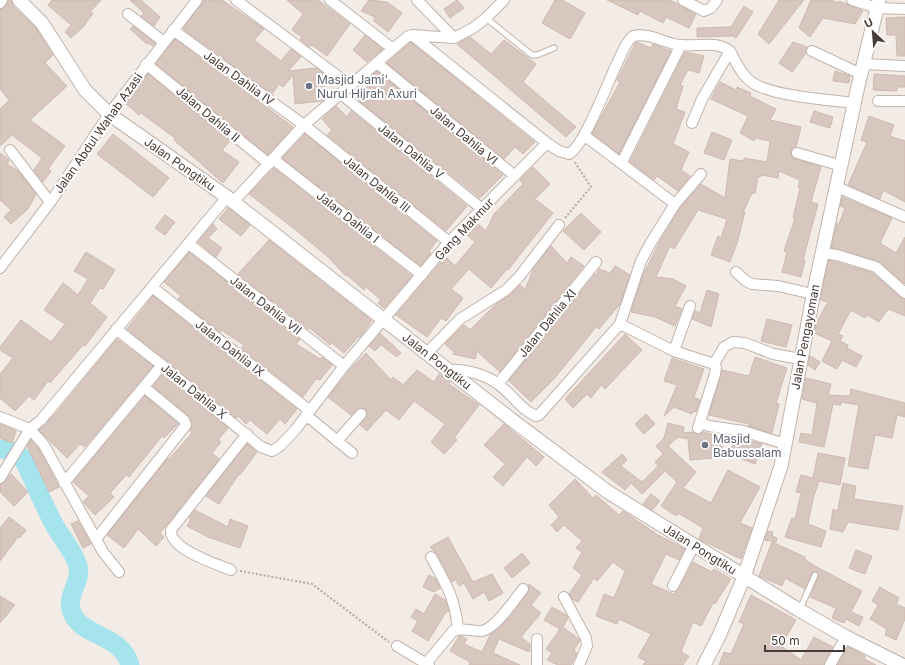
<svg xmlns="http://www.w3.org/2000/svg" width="905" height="665" viewBox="0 0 905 665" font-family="Inter,sans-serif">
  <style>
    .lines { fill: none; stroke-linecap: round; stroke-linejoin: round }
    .river { stroke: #a5e4ed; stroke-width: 19 }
    .building { fill: #d7c7bf; stroke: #cebab0 }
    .service-casing { stroke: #c1b4ac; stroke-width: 7 }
    .minor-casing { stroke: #c1b4ac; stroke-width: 12 }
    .tertiary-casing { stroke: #c1b4ac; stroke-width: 15 }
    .path { stroke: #bfa89b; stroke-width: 2; stroke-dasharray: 2 2; stroke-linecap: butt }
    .service { stroke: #fff; stroke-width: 5 }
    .minor { stroke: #fff; stroke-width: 10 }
    .tertiary { stroke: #fff; stroke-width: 13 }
    .worship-dot { fill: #6b7280; stroke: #fff; stroke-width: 1.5 }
    .labels { text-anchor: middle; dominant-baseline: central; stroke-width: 4; stroke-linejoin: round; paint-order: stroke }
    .street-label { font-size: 12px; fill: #453b36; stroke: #fff }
    .worship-label { font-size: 12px; fill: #5b616d; stroke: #fff; text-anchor: start }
  </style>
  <rect width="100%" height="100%" fill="#f2ebe6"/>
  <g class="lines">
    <!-- river -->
    <path class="river" d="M0,449c7,0 17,3 22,9 5,7 8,16 12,24 7,15 13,30 21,44 7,13 19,25 23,40 4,16 -11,27 -7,43 7,29 50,23 59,56"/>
  </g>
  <!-- building -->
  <path class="building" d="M8,0h3l2,6 23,22 17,27 -8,8 22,23 -37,34 35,26 -17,23 3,2 -8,11 -9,-12 8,-12 -30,-23 -12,11v-37l9,-9 -9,-11v-80l5,-2z
    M52,0h49l-11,12 3,1 -9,13 -13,12 -6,-6 6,-7 -23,-20z
    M130,0h11l19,17 -6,9 -13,-10 3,-3z
    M204,0h18l42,29 -10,11 27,21 10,-12 10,8 -13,14 28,-3 7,5 3,25 -4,3 -27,3 -2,-29 -10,12 -4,-3 -7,10 -89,-65z
    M287,0h31l32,24 -23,32 -15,-11 -3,2 -9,-8 2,-2 -10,-7 11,-16z
    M369,0l18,2 15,11 -14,19 -14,-11 1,-4 -14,-6z
    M457,0l7,8 -14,10 -6,-9z
    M555,0h7l23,13 -15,26 -28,-16z
    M607,0h63l26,14 -7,14 -23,-11 -3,6 -23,-12 -2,4z
    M779,0h25l-35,44 -11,-10z
    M811,0h21l6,3 1,-2 24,10 -8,13 -32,-6 -13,19 -11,-9z
    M744,6l9,6 -17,26 -3,-2 -36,1v-9l34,-1z
    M905,17v39h-8l-1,-21h-9l-1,-17z
    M133,26l22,17 -2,3 -5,-3 -1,1 -17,-15z
    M365,35l18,14 -16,13 -14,-12z
    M470,37l21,17 13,-14 32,24 -13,18 53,45 -10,10 -109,-93z
    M175,39l118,88 -25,28 -112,-91z
    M411,42l121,98 3,2 -12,12 -8,-7 -11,12 -117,-96z
    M636,42l15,6 2,-4 18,7 -52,103 -27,-21 28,-51 -3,-2z
    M793,42l14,5 -1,6 -14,19 -13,-9z
    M685,52l19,4 -5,17 -11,-3 -8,15 3,1 -7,23 9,3 -12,32 16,8 -8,18 9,6 -12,15 -21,-15 -3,4 -24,-18z
    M377,71l126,104 -23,23 -123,-99 14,-17 -3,-3z
    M835,71l15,5 -1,7 -16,-2z
    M148,74l82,67 -8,9 17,12 -16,21 -49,-43 1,-2 -34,-25 -2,2 -14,-12z
    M874,74l31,2v11h-8v4l-24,-1z
    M720,82l16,8 1,-3 14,6 -1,3 26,13 -6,11 31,7 -5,20 -4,2 -1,5 4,5 26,8 -10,35 7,2 -15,56h2l-4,17 -19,-5 5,-20 -3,-1 11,-33h-2l7,-30 -2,-1 2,-7 -21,-9 -1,7 -17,-3 -1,2 -2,-1 -3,17h-3l-9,19h2l-8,31 -7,19 -19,-7 7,-19 3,2 6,-19 -29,-9 -24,39 -4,-3 -14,31 17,2 13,7 -11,20 7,3 -7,17 -20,-9 -24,-5 12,-37 16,-32 21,-35 21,-24 24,14 5,-39 14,2v-3l23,4 3,-21 -14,-3 -2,3 -14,-8 8,-17 -37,-17z
    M336,106l11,11 4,-6 116,95 -21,25 -119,-96 5,-5 -10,-11z
    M814,111l19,6 -3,11 -20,-6z
    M869,116l25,9 -4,11 15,5v61l-22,-12 -3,9 -32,-14 19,-43 -6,-2z
    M712,132l20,8 -8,20 -20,-7z
    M113,134l56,44 -16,19 -56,-43z
    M305,134l132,107 -8,10 2,2 -11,13 -138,-108z
    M0,153l9,7 -2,4 11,7 18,23 -8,15 -17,15 -7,-7 7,-7 -11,-10z
    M533,167l17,17 -15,15 18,14 -45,57 -1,-1 -16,19 -22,-19 -18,20 12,9 -17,23 -5,-3 -14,19 -31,-22 45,-53 2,1 4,-5 8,8 20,-24 -9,-8 11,-11 9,8 8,-17 29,-30 -3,-4z
    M274,168l138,108 -28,32 -6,-5 3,-3 -15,-13 -2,3 -17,-15 -1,1 -19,-20 -30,-25 -48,-37z
    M842,197l50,21 -12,25 16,10 9,-16v47l-27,-23 -47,-13 6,-25 2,1 6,-16 -5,-2z
    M228,208l22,17 -9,11 -22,-17z
    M581,213l20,19 -17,18 -21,-19z
    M165,215l10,7 -10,13 -10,-7z
    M213,224l4,5 -9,9 14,10 -6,9 -18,-15z
    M269,240l103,81 -12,16 -1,-1 -15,17 -12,-10 -2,2 -20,-17 -2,1 -70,-55z
    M551,246l16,17 4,-6 13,9 -84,106 -23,-21 -2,8 -22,-5 1,-2 -9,-8 19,-19 6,5 26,-26 14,-9 10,-10 5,4 9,-21z
    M86,252l29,18 -12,19 -3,-1 -10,15 17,14 -22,29 -2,-1 -33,38 -2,-2 -14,19 -5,-4 -14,15 -15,-13v-24l13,-16 -13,-8v-3l21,-27 30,22 14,-18 -21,-14 19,-27 15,12 10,-16 -14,-8z
    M189,252l111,87 -4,5 24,15 2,-2 10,8 -12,15 -4,-1 -13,18 -62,-49 3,-3 -23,-15 -1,2 -42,-33 3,-3 -17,-14z
    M829,260l44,13 28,25 4,1v17l-17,-7 -9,13 -12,-7 -2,3 -14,-8 -13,24 5,2 -3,5 8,4 -1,3 15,8 -6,11 -14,-7 -5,9 -15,-8 10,-20 -18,-8 2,-10 12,-21 -8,-2z
    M615,266l15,9 -10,29 -21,25 -3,-2 -42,52 -23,23 -22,-21 86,-107 2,1 2,-6 11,4z
    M707,290l12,4 -8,33 -19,-8 3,-8 5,2z
    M153,296l144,113 -12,15 -5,-5 -13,15 -17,-14 -4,4 -8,-8 -2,2 -109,-89z
    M767,319l25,6 -6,22 -25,-6z
    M380,333l21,20 -4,4 -16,-12 -6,6 -6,-5z
    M625,334l17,16 -37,39 -4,-4 -10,13 -4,-4 -14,14 -8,-9z
    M117,339l36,27 -68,81 -5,-3 -13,14 -28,-28 17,-17z
    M366,353l25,27 2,-3 10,8 14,-15 17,12 5,-8 11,8 -1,2 30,21 -25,33 3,2 -13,14 -13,-12 14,-18 -31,-23 -15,19 -13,-10 -19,21 -7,-6 7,-9 -2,-7 -6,-1 -8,7 -23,-18 26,-32z
    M810,356l10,6 -5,8 -7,-5z
    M755,357l32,11 -11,35 3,1 -7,29 -24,-7 5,-1 -44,-10 13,-45 27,6z
    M672,358l32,11 -10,28 6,3 -4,12 -3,-1 -1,3 -18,-7 -10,9 13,-31 -13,-4z
    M163,374l65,54 -10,12 3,2 -9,11 7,6 -59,74 4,4 -8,9 -18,-17 -14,19 -17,-13 60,-76 3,-1 22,-25 -2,-2 2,-8 -4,-8 -35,-29z
    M806,378l25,6 -3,11 22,1 1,-7 54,14v14l-8,-2 -5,23 -17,-3 -7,34 -20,-3 11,-61 -18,-3v3l-8,-1 -9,43 -25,-5 2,-9 11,2 5,-32 -15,-4z
    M145,396l33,28 -14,14 -2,-2 -33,41 -3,-2 -16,18 4,4 -19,18 -12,-13 6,-6 -16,-14z
    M646,414l9,10 -11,10 -9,-10z
    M668,423l16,4 -1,6 10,-1 6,2 4,-2 18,5 2,20 -33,3 -2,-21 -10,-2 -10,9 28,26 -13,16 28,15 17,-33 32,17 -20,36 12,5 -11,31 -42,-20 4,-11 -25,-15 -2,3 -15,-10 16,-24 -12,-11 -23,23 -11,-11 -6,7 -23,-18 20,-18 5,6 -6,6 21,16 16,-16 -3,-4 8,-8 -7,-8 8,-8z
    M0,424l16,7 -4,12 -12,-5z
    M504,424l40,33 -8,9 -9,-9 -24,29 -10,-9 12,-13 -21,-19z
    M736,437l26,7 -7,20 -26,-10z
    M31,440l8,9 20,38 -10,5 -22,-46z
    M247,444l10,8 -17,23 -1,-1 -20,30 -13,-8z
    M818,453l27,5 -5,27 -21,-4 -6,18 -5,25 18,7 -5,16 -36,-10 7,-19 3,1 6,-26 -5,-1 5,-17 12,3z
    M11,474l17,18 -14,14 -14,-14v-8l5,-2z
    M575,479l18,19 3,-3 23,20 4,-4 35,24 27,14 -6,11 -13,-6 -15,30 22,10 6,-5 14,-27 19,10 2,-3 17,10 -16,25 -2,-1 -12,23 -8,-4 -12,30 8,4 -6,9h-40l3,-4 -8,-4 13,-23 -32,-15 -2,5 -21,-8 8,-22 10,4 11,-27 -12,-9 -16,19 -3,-3 -16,24 -6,-3 -3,-5 13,-19 -9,-7 9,-16 -6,-4 6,-7 -18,-16 -7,7 -6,-7 8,-8 -10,-12z
    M843,483l13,3 -2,13 49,7 -5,24 -50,-8 -5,10 -13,-3 3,-20 4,2 1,-2z
    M651,494l9,7 -8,9 -9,-6z
    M195,510l33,17 2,-8 18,7 -8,22 -32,-11 -21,-11 4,-7 -2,-1z
    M9,517l17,13 -6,8 -2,-1 -18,24v-33z
    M78,521l13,23 -8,4 -12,-24z
    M768,531l5,1 -1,4 5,2 -1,4 -11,-2z
    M448,537l25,45 19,-8 11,19 -14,8 -5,-9 -11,7 -9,-16 -5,3 -3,-6 -4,2 -15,-28 -7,-7z
    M772,542l33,15v2l8,6 49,26 -11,21 12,5 -4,9 -13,-7 -2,4 -12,-5 4,-10 -26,-11 9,-21 -2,-4 -5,1 -7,16 -20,-11 -3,8 -23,-10z
    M856,550l16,6 -7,18 -16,-6z
    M522,553l8,10 -18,15 -8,-10z
    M429,575l7,4 4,9 -6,4 -11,-5z
    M529,584l12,9 -10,12 10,8 -20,24 9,7v5l-1,3 -30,-13 -6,14 27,12h-51l1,-3 -20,-11 9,-15h2l6,3 -3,5 18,8 8,-17 13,-11 25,-31z
    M880,587l19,11 -3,6 9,4v11l-9,21 -11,-5 2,-6 -17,-10 8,-14 -6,-4z
    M435,594l10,6 4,11 -3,1 -18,29 -16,-10 6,-10 -7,-4 5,-8 8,5z
    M751,595l45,25 -15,26 20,14 13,-23 19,10 -9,18h-105l5,-13 7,2 13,-30 -5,-2z
    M0,596l15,9 -15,18z
    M552,607l14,8 2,3 -5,9 17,13 -6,10 3,3 -6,12h-13l-11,-5 5,-7 -6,-4 14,-20 -16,-9z
    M848,647l17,9 -1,3 12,6h-39z"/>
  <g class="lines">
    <!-- service casing -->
    <g class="service-casing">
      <path id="service" d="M486,18l46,37h5l17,-7
        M800,609l15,-34"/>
    </g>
    <!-- minor casing -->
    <g class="minor-casing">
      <path id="minor" d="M236,0l115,86
        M330,0l63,49
        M417,0l37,38
        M683,0l21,11 7,-3 6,-8
        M852,0l25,8 28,1
        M0,3l2,-3
        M128,14l36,28
        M173,30l131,95 145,117
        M412,35l135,108 12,8 10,3c17,-10 40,-76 51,-97 3,-7 7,-16 13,-21 16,-4 32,8 48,9 16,2 35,-5 49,6
        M812,51l49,23
        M377,63l138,113
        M146,64l123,100
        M864,64l41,2
        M341,94l141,115
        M878,101h27
        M692,123l10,-24 28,-48c6,11 12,25 23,32 19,13 77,17 102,20
        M585,136l90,68
        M10,150l40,52
        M797,153l45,13
        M273,159l149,116
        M622,162l59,-117
        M837,187l68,30
        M233,202l71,-77 103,-88 5,-2 42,3 19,-10 13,-10 18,-18
        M189,244l155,122
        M822,253l15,2 39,12 29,26
        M0,268l52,-68 57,-86 88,-114
        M736,272l10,9 6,3 26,2 35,8
        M152,287l157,123
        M620,324l54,27 40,13 2,3 -1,7 -17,54
        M116,329l46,36 99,82 11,4 8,-5 16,-17 48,-63 105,-124 98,-99
        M674,351l16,-45
        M427,353l33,-34 46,-29 13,-13 40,-52
        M714,364l10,-17 9,-5 12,1 28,11 28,5
        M449,370c16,-1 36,4 49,14 14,10 23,26 38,32l3,-1 81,-91 21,-63 9,-17 25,-40 26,-30
        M498,384l98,-122
        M306,415l46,38
        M0,417l30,12 14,16 59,107 16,20
        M700,423l9,3 34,5 42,13
        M337,441l24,-27
        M0,478l30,-49 11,-9 186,-223
        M64,483l98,-118
        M96,539l90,-114 -2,-5 -40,-33
        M431,557c15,27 24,41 27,72
        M231,570c-15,-6 -62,-21 -60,-40l76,-96
        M673,586l21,-41
        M564,597l22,41 1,8 -8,19
        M537,639v26
        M397,646l30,18
        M429,665l-2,-1 2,-4 24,-29c10,-4 18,0 28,0 14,-1 34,-32 42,-42
        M830,665l16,-28"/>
    </g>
    <!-- tertiary casing -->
    <g class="tertiary-casing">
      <path id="tertiary" d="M19,0l23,23 43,67 24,24 118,83 285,223 96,72 191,118 47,27 56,28
        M704,665l15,-29 25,-59 37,-111 33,-175 44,-205 21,-86"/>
    </g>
    <!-- path -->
    <path class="path" d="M565,218l26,-31 -17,-26
      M240,571l72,13 77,58"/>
    <!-- service -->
    <use href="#service" class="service"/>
    <!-- minor -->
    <use href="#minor" class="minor"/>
    <!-- tertiary -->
    <use href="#tertiary" class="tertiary"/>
  </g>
  <!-- markers -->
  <g class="worship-dot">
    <circle cx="309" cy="86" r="4"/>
    <circle cx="705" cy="445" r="4"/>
  </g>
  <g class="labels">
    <!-- street labels -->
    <g class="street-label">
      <text transform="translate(239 78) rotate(36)">Jalan Dahlia IV</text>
      <text transform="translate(208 114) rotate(40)">Jalan Dahlia II</text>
      <text transform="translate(98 133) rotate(-55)">Jalan Abdul Wahab Azasi</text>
      <text transform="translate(464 135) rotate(40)">Jalan Dahlia VI</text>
      <text transform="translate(411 151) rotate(39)">Jalan Dahlia V</text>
      <text transform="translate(180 164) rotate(35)">Jalan Pongtiku</text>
      <text transform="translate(377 184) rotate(39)">Jalan Dahlia III</text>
      <text transform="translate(348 217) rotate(38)">Jalan Dahlia I</text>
      <text transform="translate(464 229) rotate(-47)">Gang Makmur</text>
      <text transform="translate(266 305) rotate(38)">Jalan Dahlia VII</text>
      <text transform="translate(547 323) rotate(-51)">Jalan Dahlia XI</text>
      <text transform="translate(805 337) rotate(-79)">Jalan Pengayoman</text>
      <text transform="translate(230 348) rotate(38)">Jalan Dahlia IX</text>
      <text transform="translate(437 361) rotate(38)">Jalan Pongtiku</text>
      <text transform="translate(194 391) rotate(39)">Jalan Dahlia X</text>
      <text transform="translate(700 549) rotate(32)">Jalan Pongtiku</text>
    </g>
    <!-- worship labels -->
    <g class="worship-label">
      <text x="317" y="79">Masjid Jami'<tspan x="317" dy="14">Nurul Hijrah Axuri</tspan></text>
      <text x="713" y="438">Masjid<tspan x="713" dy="14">Babussalam</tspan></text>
    </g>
  </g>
  <!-- north arrow -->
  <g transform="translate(873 32) rotate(334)" stroke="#ffffff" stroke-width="3" paint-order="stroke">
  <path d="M0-3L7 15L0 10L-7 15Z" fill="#453b36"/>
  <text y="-6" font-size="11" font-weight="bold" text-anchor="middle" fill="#453b36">U</text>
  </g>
  <!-- scale -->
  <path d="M765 645v6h79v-6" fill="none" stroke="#453b36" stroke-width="2"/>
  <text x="771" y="645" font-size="12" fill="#453b36" stroke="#ffffff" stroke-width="3" paint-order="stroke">50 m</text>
</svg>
